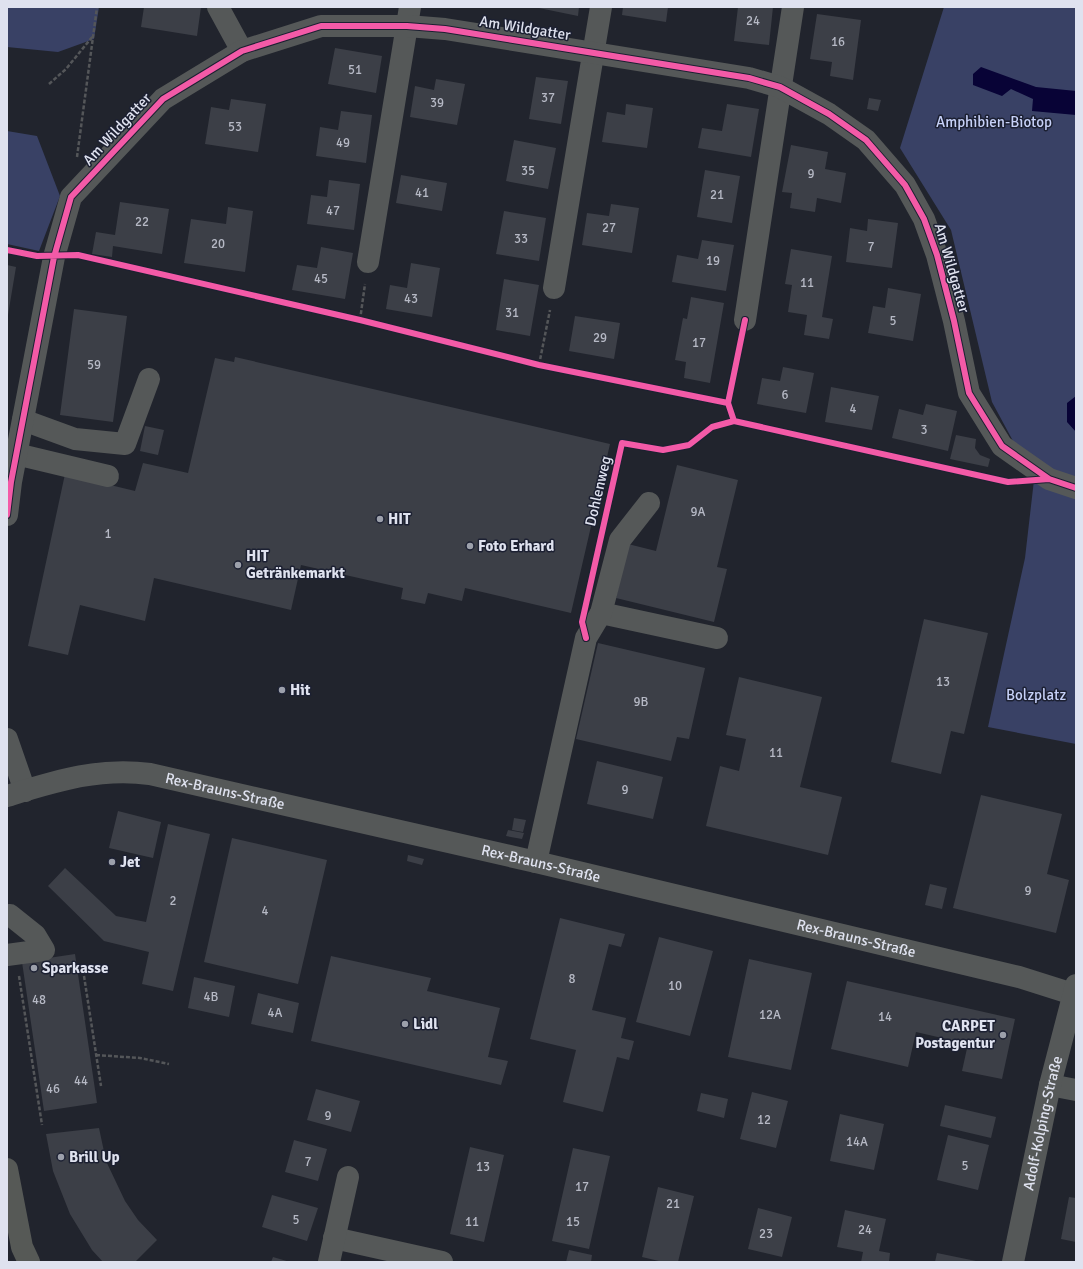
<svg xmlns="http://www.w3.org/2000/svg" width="1083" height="1269" viewBox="0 0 1083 1269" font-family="Signika,sans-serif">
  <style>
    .green { fill: #394165 }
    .water { fill: #080336 }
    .building { fill: #3c3f47 }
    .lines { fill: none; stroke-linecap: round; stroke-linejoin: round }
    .path { stroke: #545659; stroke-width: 2.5; stroke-dasharray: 4 2; stroke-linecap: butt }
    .minor { stroke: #555858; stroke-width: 22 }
    .major { stroke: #565956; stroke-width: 22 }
    .cycleway-casing { stroke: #1c2032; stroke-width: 8 }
    .cycleway { stroke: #f35aa7; stroke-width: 6 }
    .poi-dot { fill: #9ca0ab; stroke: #1c2032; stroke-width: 1.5 }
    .labels { text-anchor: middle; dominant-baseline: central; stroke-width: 3; stroke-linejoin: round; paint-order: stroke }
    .number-label { font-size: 13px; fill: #b6b9c5 }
    .street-label { font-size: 15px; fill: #dfe2ef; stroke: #1c2032 }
    .park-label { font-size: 15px; fill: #c7d1f8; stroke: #1c2032 }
    .poi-label { font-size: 15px; font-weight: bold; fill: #dfe2ef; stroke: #1c2032; text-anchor: start }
  </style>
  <rect width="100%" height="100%" fill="#21242d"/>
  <!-- green -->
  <path class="green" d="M7,7h92l-5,32 -36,13 -51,-5z
    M944,7h132v737l-88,-17 37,-169 9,-78 -42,-78 -41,-172 -51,-82z
    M7,131l30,5 23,60 -21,55 -32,-7z"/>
  <!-- water -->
  <path class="water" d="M981,67l55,20 40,4v24l-44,-4 1,-12 -22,-10 -9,7 -29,-11v-11z
    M1076,396v36l-9,-10v-19z"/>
  <!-- building -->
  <path class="building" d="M144,7h57l-4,29 -56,-9z
    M534,7h45l-1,9z
    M623,7h45l-2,15 -44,-7z
    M738,7h35l-4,38 -35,-4z
    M817,14l44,6 -8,60 -23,-4 2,-14 -22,-3z
    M335,48l47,8 -6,37 -48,-9z
    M536,77l32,4 -7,43 -32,-5z
    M436,79l29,5 -8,41 -47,-8 5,-31 19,4z
    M869,98l12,2 -3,11 -11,-2z
    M231,99l35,5 -8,48 -53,-8 6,-37 18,3z
    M626,104l27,4 -6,40 -45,-6 5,-30 18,3z
    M727,104l32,5 -8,48 -53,-9 4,-20 20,3z
    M341,111l31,4 -6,48 -50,-7 4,-29 18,3z
    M514,140l42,8 -8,41 -42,-8z
    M791,145l37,7 -3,17 21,4 -5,30 -24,-5 -2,14 -25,-4 2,-15 -10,-1z
    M705,170l35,6 -8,47 -35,-6z
    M401,175l46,8 -5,28 -46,-8z
    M329,180l31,4 -6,46 -47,-6 4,-29 16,2z
    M120,202l49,7 -7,45 -49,-8 -1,11 -20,-3 4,-22 19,3z
    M611,204l28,4 -7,45 -50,-8 5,-32 22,3z
    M228,207l25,4 -8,61 -61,-9 7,-44 35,5z
    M504,211l42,7 -7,43 -43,-7z
    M868,219l30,4 -6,45 -46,-6 4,-34 17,3z
    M702,240l32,5 -8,46 -54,-9 5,-27 21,4z
    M321,247l32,6 -8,46 -53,-9 5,-25 20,3z
    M791,249l41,7 -10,61 11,2 -4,20 -25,-4 3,-20 -19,-3 4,-27 -7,-1z
    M411,263l29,5 -8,49 -46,-8 4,-24 17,3z
    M7,265l9,2 -8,48 -1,-1z
    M504,279l35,6 -9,51 -34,-6z
    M888,288l33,6 -8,47 -45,-8 5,-27 12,2z
    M691,297l33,6 -14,80 -26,-5 2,-16 -11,-2 8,-42 4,1z
    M74,309l53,7 -14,106 -53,-7z
    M575,316l45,7 -6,36 -45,-8z
    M235,357l375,87 -39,169 -106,-25 -3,13 -34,-8 -3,11 -24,-5 2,-11 -102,-23 -10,45 -137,-32 -9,43 -65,-16 -12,50 -40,-9 37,-172 70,17 8,-28 45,10 27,-115 19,4z
    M783,367l31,6 -8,40 -49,-9 5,-26 18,3z
    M831,387l48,9 -7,34 -47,-8z
    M926,404l31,7 -9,40 -56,-13 7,-29 24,6z
    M145,426l19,4 -6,25 -18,-4z
    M956,435l20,4 -1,9 5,7 10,4 -2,8 -38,-8z
    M677,465l61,15 -21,87 10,2 -13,53 -98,-24 12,-54 28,7z
    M924,619l64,14 -24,101 -13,-3 -10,43 -50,-12z
    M598,643l107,25 -16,71 -12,-2 -6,24 -95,-22z
    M739,677l83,20 -22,90 42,10 -14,58 -122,-29 14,-60 19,5 7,-32 -20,-4z
    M597,761l66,16 -10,42 -66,-15z
    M981,795l81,19 -15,60 22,6 -13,53 -103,-25z
    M118,811l43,11 -8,36 -44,-10z
    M514,818l12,2 -3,12 -11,-2z
    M168,824l42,10 -37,157 -31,-7 7,-32 -45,-11 -56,-55 17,-18 51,48 30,6z
    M508,830l16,3 -2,6 -16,-3z
    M232,838l95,22 -29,124 -94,-22z
    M408,855l16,4 -2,6 -15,-4z
    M930,884l17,4 -5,21 -17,-4z
    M560,918l65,16 -4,13 -12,-3 -17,66 34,8 -5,20 13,3 -5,19 -12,-3 -14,55 -40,-10 13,-52 -46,-11z
    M659,937l54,14 -23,85 -54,-14z
    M75,954l22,149 -53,8 -22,-149z
    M331,956l100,22 -4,13 73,17 -12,49 20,4 -7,24 -190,-44z
    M749,959l63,14 -21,97 -63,-13z
    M194,977l41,9 -6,31 -41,-9z
    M847,981l168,38 -13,60 -40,-8 6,-27 -52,-12 -8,35 -77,-18z
    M258,993l41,10 -6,30 -42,-9z
    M316,1089l44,12 -9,31 -44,-12z
    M752,1092l36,9 -12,47 -36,-9z
    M701,1093l27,6 -4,19 -27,-7z
    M945,1105l51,12 -5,21 -51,-12z
    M840,1114l44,10 -10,46 -44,-9z
    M99,1128l7,33 19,40 13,19 19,20 -22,22h-32l-11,-12 -22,-36 -17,-43 -7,-37z
    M948,1135l41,10 -11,45 -41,-10z
    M294,1140l33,9 -9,32 -33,-9z
    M470,1147l34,8 -20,87 -34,-8z
    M573,1148l37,8 -21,93 -37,-8z
    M658,1187l36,9 -16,66h-15l-21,-5z
    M272,1195l46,13 -11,33 -45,-14z
    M1069,1197l7,1v44l-15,-3z
    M758,1208l34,9 -10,40 -34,-8z
    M845,1210l41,9 -7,32 11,2 -1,9h-28l2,-10 -26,-5z
    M569,1250l23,5 -1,7h-25z
    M937,1253l39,8v1h-41z
    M273,1257l17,5h-19z"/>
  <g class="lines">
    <!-- path -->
    <path class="path" d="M49,84l17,-15 27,-33
      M77,157l20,-150
      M360,320l5,-36
      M539,365l11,-55
      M19,976l23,149
      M84,976l17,110
      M96,1055l44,3 29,6"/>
    <!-- minor -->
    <g class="minor">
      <path d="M218,7l24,44"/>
      <path d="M368,262l42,-255"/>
      <path d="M554,288l47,-281"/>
      <path d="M745,320l48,-313"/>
      <path d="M23,420l52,19 50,5 24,-65"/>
      <path d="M16,454l92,22"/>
      <path d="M7,515l4,-33 43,-225 17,-60 92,-98 79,-48 79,-25h86l38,3 304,49 31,9 49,27 37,26 39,45 19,34 13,36 17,66 15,72 33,53 47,33 27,9"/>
      <path d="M601,613l116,25"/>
      <path d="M7,739l18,52"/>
      <path id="s1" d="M7,796c49,-15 92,-29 143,-22l386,88 483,115 57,18"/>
      <path d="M536,862l50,-224 15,-25 19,-73 29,-37"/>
      <path d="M7,955l37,-5 -9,-15 -25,-20"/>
      <path d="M1050,1085l26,5"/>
      <path d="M334,1238l108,24"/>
      <path d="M329,1262l19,-85"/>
      <path id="s2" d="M1013,1262l37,-177 26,-100"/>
    </g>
    <!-- major -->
    <path class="major" d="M7,1169l15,78 7,15"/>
    <!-- cycleway casing -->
    <g class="cycleway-casing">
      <path id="cycleway" d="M7,250l30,6 41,-1 282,65 179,45 189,38 6,18 274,61 41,-3
        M728,403l17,-83
        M7,515l4,-33 43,-225 17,-60 92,-98 79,-48 79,-25h86l38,3 304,49 31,9 49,27 37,26 39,45 19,34 13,36 17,66 15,72 33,53 47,33 27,9
        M586,638l-4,-16 40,-179 41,7 26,-5 23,-18 22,-6"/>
    </g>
    <!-- cycleway -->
    <use href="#cycleway" class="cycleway"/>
  </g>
  <!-- markers -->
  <g class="poi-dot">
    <circle cx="380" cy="519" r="4"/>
    <circle cx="470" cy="546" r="4"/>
    <circle cx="238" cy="565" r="4"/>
    <circle cx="282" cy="690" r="4"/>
    <circle cx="112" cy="862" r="4"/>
    <circle cx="34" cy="968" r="4"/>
    <circle cx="405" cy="1024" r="4"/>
    <circle cx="1003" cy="1035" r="4"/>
    <circle cx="61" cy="1157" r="4"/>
  </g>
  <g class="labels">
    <!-- number labels -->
    <g class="number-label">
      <text x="753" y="21">24</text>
      <text x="838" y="42">16</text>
      <text x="355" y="70">51</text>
      <text x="548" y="98">37</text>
      <text x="437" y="103">39</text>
      <text x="235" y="127">53</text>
      <text x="343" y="143">49</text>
      <text x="528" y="171">35</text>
      <text x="811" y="174">9</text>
      <text x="422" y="193">41</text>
      <text x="717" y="195">21</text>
      <text x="333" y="211">47</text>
      <text x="142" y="222">22</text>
      <text x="609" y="228">27</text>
      <text x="521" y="239">33</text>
      <text x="218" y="244">20</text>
      <text x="871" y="247">7</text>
      <text x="713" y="261">19</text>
      <text x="321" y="279">45</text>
      <text x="807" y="283">11</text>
      <text x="411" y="299">43</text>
      <text x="512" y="313">31</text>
      <text x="893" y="321">5</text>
      <text x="600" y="338">29</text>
      <text x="699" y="343">17</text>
      <text x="94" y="365">59</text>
      <text x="785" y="395">6</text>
      <text x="853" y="409">4</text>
      <text x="924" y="430">3</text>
      <text x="698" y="512">9A</text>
      <text x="108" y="534">1</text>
      <text x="943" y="682">13</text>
      <text x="641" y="702">9B</text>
      <text x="776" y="753">11</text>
      <text x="625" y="790">9</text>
      <text x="1028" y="891">9</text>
      <text x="173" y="901">2</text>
      <text x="265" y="911">4</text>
      <text x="572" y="979">8</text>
      <text x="675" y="986">10</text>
      <text x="211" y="997">4B</text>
      <text x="39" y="1000">48</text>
      <text x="275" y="1013">4A</text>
      <text x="770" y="1015">12A</text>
      <text x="885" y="1017">14</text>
      <text x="81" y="1081">44</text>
      <text x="53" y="1089">46</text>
      <text x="328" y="1116">9</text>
      <text x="764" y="1120">12</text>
      <text x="857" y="1142">14A</text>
      <text x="308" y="1162">7</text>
      <text x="965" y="1166">5</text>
      <text x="483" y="1167">13</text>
      <text x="582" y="1187">17</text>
      <text x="673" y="1204">21</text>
      <text x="296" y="1220">5</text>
      <text x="472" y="1222">11</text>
      <text x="573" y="1222">15</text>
      <text x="865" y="1230">24</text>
      <text x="766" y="1234">23</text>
    </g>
    <!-- street labels -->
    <g class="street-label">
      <text transform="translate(525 28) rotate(9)">Am Wildgatter</text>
      <text transform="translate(117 129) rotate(-47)">Am Wildgatter</text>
      <text transform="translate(952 268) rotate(74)">Am Wildgatter</text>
      <text transform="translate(598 491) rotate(-77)">Dohlenweg</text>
      <text stroke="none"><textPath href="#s1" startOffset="223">Rex-Brauns-Straße</textPath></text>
      <text stroke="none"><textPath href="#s1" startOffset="547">Rex-Brauns-Straße</textPath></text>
      <text stroke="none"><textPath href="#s1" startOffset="871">Rex-Brauns-Straße</textPath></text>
      <text stroke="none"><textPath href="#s2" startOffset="142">Adolf-Kolping-Straße</textPath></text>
    </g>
    <!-- park labels -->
    <g class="park-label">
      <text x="994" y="122">Amphibien-Biotop</text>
      <text x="1036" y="695">Bolzplatz</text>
    </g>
    <!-- poi labels -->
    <g class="poi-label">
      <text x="388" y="519">HIT</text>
      <text x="478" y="546">Foto Erhard</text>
      <text x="246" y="556">HIT<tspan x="246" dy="17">Getränkemarkt</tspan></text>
      <text x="290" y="690">Hit</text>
      <text x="120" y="862">Jet</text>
      <text x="42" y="968">Sparkasse</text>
      <text x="413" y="1024">Lidl</text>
      <text x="995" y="1026" text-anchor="end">CARPET<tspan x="995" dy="17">Postagentur</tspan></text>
      <text x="69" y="1157">Brill Up</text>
    </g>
  </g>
  <!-- border -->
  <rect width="1083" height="1269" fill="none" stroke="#dfe2ef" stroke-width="16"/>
</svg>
